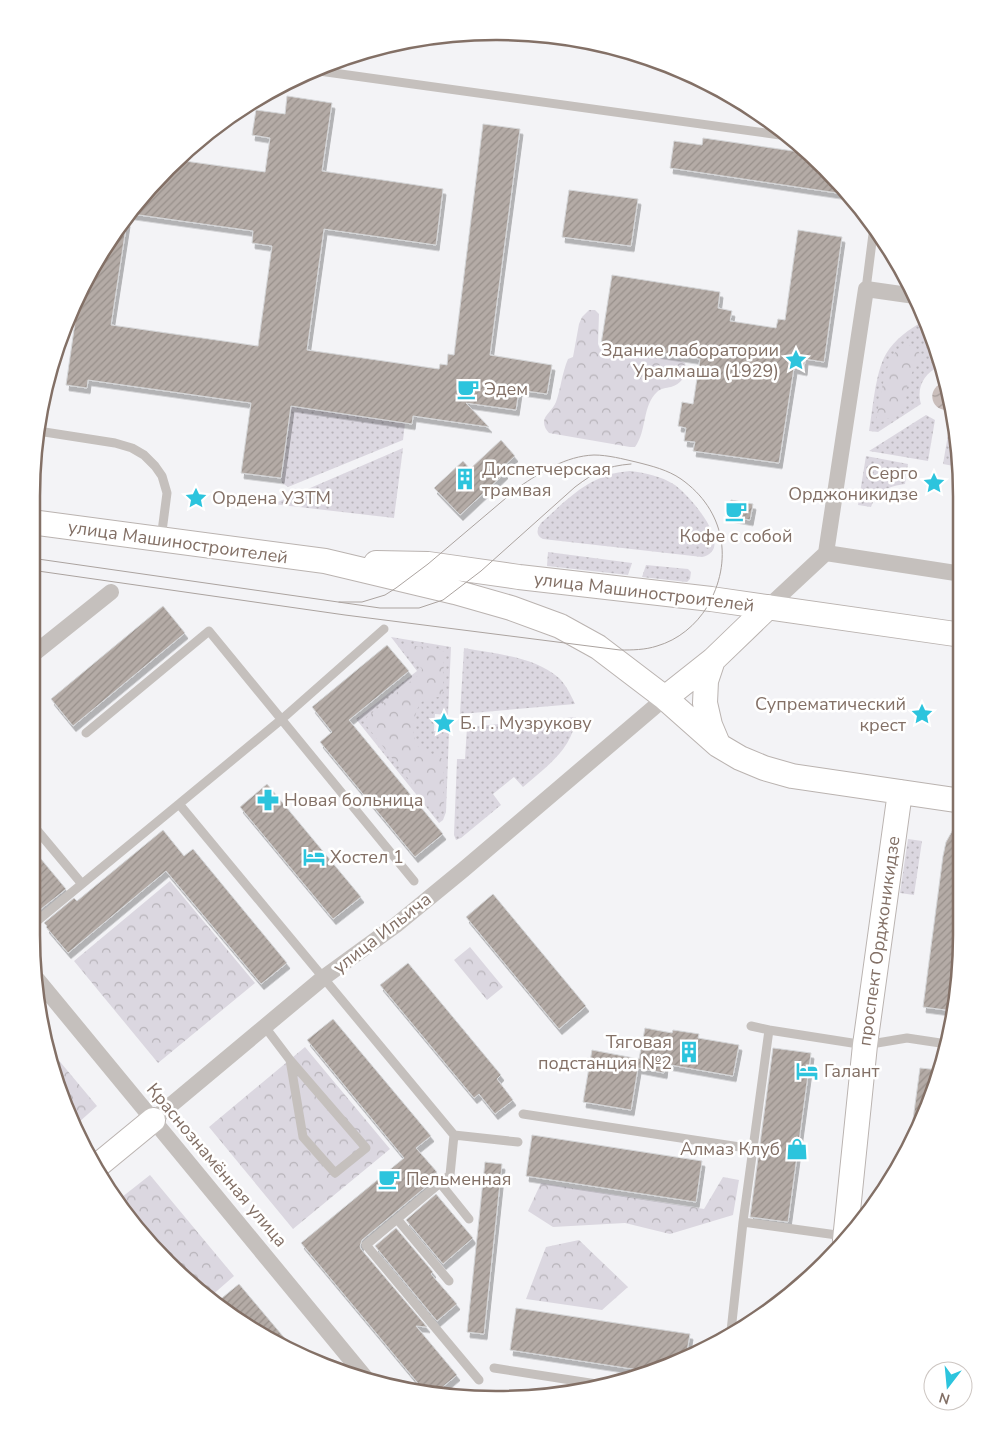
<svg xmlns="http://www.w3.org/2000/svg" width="993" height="1431" viewBox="0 0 993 1431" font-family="'Nunito Sans',sans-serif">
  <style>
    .grass { fill: url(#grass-dots) }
    .forest { fill: url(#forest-crowns) }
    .water { fill: url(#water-waves) }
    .building { fill: url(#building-hatch); stroke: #d5d6d8; filter: url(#shadow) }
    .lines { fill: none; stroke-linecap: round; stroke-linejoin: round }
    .secondary-casing { stroke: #bab3b0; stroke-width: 26 }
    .lane { stroke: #c5c0bd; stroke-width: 9 }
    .street { stroke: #c5c0bd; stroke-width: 16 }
    .secondary { stroke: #fff; stroke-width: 24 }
    .tram { stroke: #aba39f; stroke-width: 1 }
    .labels { text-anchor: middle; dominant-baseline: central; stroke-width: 5; stroke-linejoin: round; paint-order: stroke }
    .poi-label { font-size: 18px; fill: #837066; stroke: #fff; text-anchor: start }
    .street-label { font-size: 18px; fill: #837066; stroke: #fff }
    .rim { fill: none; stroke: #837066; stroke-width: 2.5 }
  </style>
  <defs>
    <pattern id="grass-dots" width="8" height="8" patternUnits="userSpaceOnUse" patternTransform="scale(1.25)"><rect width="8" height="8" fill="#dbd7e0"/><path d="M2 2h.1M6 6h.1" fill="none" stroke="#b7b3b9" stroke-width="1.8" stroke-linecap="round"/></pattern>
    <pattern id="forest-crowns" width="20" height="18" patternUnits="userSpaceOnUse" patternTransform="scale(1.25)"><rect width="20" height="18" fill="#dbd7e0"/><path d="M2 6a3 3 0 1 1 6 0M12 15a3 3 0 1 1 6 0" fill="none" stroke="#b7b3b9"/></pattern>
    <pattern id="water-waves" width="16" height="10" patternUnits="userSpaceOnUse" patternTransform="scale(1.25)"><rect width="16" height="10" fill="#cabebb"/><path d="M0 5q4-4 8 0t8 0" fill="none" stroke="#a99f9c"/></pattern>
    <pattern id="building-hatch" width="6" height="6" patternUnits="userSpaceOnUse" patternTransform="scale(1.25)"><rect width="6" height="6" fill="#b4aba6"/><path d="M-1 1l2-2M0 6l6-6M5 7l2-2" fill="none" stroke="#98908b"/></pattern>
    <filter id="shadow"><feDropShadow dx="3" dy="5.5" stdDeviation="0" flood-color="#0004"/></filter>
  </defs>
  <rect width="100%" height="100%" fill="#f3f3f6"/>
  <!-- grass -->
  <path class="grass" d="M924,321l15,46c-15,6 -23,21 -18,37l-43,28 -9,-1c4,-22 6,-58 17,-77 9,-15 23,-25 38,-33z
    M291,406l114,17 -2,17 -115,47 -6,-4 -1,-5z
    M926,415l9,5 -7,41 -59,-10z
    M954,422l5,45 -16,-3 7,-41z
    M403,448l-9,70 -121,-14z
    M866,456l42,8 -3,20c-16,2 -28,7 -34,23l-13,-2z
    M630,471c16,2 31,5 45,14 14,10 62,64 27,72l-159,-18c-8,-4 -6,-10 -2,-16 28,-25 49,-49 89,-52z
    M548,552l84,11 -4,12 -81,-9z
    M646,565l42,4 3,3 -1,7 -3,3 -45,-5z
    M391,637l60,10 -3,68 -13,-1 -1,17 15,2 -3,79 -3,8 -4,3 -83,-104 61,-48z
    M464,648c31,6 70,8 95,30 7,7 12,17 16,26l-115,10z
    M576,717c-3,32 -31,51 -53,70l-9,-10 -21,17 8,11 -40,33 -5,2 -2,-5 3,-76h8l2,-32z
    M908,839l14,2 -8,54 -14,-2z"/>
  <!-- forest -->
  <path class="forest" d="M589,310h6l4,4 -1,30 2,5 9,3 70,8 6,3c3,11 -3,21 -14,24 -5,1 -10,1 -14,5 -15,14 -10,39 -22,55h-5l-81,-14c-3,-3 -5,-7 -5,-11 0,-7 9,-12 12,-20 5,-14 6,-29 12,-43l5,-2 6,-33 3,-7z
    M906,345c6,0 13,3 14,11 1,6 -6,11 -8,17 -3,5 -5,12 -6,18 -1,6 1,11 -2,15 -7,9 -20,14 -29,20 4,-19 8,-55 18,-71 4,-5 7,-7 13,-10z
    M401,644l39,5 4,3 -1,39 -1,5c-7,2 -14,2 -19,5 -9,6 -12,33 -7,42 1,3 3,4 5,6 9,7 18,3 23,13l-1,43 -1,6 -3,3h-3l-70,-89 -1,-4 2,-4 54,-44 1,-4z
    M170,881l85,102 -97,80 -84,-102z
    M470,947l33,40 -16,13 -33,-40z
    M46,1045l51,61 -19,17 -31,-68z
    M305,1047l85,102 -97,80 -84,-102z
    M150,1175l84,101 -24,21 -20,-13 -73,-83z
    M723,1177l16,3 -6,35 -63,19 -45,-11 -72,4 -25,-16 13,-28 163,26z
    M579,1240l49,47 -26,23 -76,-11 20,-52z"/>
  <!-- water -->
  <path class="water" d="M945,382l8,27c-21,7 -30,-21 -8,-27z"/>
  <!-- building -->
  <path class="building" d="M287,96l45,7 -10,68 121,18 -7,56 -112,-16 -17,121 132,19 1,-5 7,1 1,-11 6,1 29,-231 37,5 -30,226 62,10 -5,29 -28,-4 -3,20 -50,-7 23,24 -76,-11 -1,8 -121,-18 -10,72 -40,-5 10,-70 -163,-23 -1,8 -21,-3 11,-76 16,-45 34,-43 -16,104 147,21 14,-100 -20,-3 1,-12 -121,-17 36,-47 9,-7 88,12 5,-34 -18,-3 4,-25 29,4z
    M703,138l104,15 19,15 18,26 -174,-26 4,-27 28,4z
    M569,190l69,9 -7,47 -69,-9z
    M798,230l44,7 -18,125 -19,-3 -1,11 -10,-2 -15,95 -86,-12 2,-9 -11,-1 2,-13 -8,-2 4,-24 11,2 7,-45 -99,-15 11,-69 108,17 -2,16 14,3 -2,10 46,7 2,-9 7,1z
    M501,440l14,16 -14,13 4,4 -45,42 -26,-27 29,-27 7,8z
    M731,500l22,4 -3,16 -22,-4z
    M163,606l22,27 -112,93 -22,-27z
    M387,645l22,26 -60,49 94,114 -28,23 -95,-115 12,-10 -20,-25z
    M267,784l94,113 -28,22 -93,-112z
    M962,814v120l-8,77 -31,-4 20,-151 3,-14z
    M163,830l21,26 9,-7 94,114 -26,21 -95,-113 -98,82 -22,-26 1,-1 -3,-3 30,-25 3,3z
    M31,847l35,42 -30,24 -5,-6z
    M493,894l93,112 -27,23 -93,-112z
    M408,963l93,112 -4,4 16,21 -18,14 -16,-20 -5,4 -94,-113z
    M333,1019l98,117 -15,12 21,24 -11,9 2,4 -66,55 -2,6 1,3 66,78 -11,-1 41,49 -24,20 -7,-2 -125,-150 103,-85 -97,-118z
    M645,1028l27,5 1,-3 26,4 -1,4 41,7 -6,31 -68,-12 -1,9 -26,-5 -7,42 -48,-8 9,-52 47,9z
    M773,1048l38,5 -23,169 -38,-5z
    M920,1068l19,2 -13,43 -11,21h-4z
    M532,1135l170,26 -6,41 -170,-26z
    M485,1162l17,2 -18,170 -17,-2z
    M436,1194l37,44 -30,26 -37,-44z
    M396,1228l37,44 -2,2 26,30 -20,17 -62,-75z
    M239,1284l48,57 -2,3 -68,-42z
    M516,1308l174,26 -4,23 -40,14 -136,-21z"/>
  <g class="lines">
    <!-- secondary casing -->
    <g class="secondary-casing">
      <path id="secondary" d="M31,522l294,39 130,31 56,16 49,18 38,21 67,51 53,47 22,13 24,10 28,8 170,25
        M376,563l52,1 91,13 192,22 251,36
        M665,698l48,-38
        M718,744l-8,-19 -5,-22 1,-22 7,-21 55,-53
        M97,1166l56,-46
        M845,1240l20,-195 35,-253"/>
    </g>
    <!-- lane -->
    <path class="lane" d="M312,70l475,66
      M866,289l7,-55
      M38,431l77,12 17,5 12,7 11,11 7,10 5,17 -6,46
      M86,733l123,-102 205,250
      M179,804l103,-85 102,-90
      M31,823l51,61
      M31,926l148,-122 275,331
      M751,1026l18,4
      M265,1027l25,33 13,77 32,36 31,-25 -76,-88
      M523,1114l230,35
      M440,1183l10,-8 4,-40 64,7
      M397,1219l52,62
      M469,1219l-29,-36 -74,62 113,135
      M743,1222l101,14
      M731,1331l12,-109 26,-192 96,15 42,-7 40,6
      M494,1368l109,17"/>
    <!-- street -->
    <path class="street" d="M826,553l136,21
      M768,607l58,-54 40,-264 49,7
      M31,656l80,-64
      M37,979l328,398
      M153,1120l170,-142 73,-53 67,-55 202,-172"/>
    <!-- secondary -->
    <use href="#secondary" class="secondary"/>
    <!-- tram -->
    <path class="tram" d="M31,558l349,50h39l24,-8 38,-29 94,-84c20,-15 31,-21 56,-23
      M31,570l314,45 275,35c12,0 25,0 37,-4 21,-6 39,-21 50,-39 27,-46 18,-97 -26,-128 -13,-9 -29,-13 -45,-17 -13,-3 -28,-7 -42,-7 -28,1 -53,17 -75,32l-91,77 -32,24 -11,7 -23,7h-23"/>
  </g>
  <!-- icons -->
  <defs>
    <g id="sight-bare" transform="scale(1.725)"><path d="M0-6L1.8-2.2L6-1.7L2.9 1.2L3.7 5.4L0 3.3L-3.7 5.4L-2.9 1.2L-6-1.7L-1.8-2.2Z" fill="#2cc4dd" stroke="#fff" stroke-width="2.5" paint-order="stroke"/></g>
    <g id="cafe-bare" transform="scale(1.725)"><path d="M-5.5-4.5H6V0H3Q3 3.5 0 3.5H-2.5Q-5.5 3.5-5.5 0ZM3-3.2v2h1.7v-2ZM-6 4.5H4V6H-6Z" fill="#2cc4dd" stroke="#fff" stroke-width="2.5" paint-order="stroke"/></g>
    <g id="building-bare" transform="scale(1.725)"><path d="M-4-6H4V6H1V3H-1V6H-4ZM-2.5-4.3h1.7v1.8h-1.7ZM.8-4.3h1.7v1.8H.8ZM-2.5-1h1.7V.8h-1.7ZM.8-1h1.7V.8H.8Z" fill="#2cc4dd" stroke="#fff" stroke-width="2.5" paint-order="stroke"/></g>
    <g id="pharmacy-bare" transform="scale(1.725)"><path d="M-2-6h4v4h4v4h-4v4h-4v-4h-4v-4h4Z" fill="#2cc4dd" stroke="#fff" stroke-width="2.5" paint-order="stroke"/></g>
    <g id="hotel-bare" transform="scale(1.725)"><path d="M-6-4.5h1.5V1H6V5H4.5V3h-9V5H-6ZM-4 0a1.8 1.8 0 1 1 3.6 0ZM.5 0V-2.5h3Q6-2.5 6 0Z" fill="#2cc4dd" stroke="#fff" stroke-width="2.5" paint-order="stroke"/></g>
    <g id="shop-bare" transform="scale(1.725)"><path d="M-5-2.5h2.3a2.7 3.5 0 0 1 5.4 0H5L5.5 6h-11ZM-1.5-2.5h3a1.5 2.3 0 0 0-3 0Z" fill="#2cc4dd" stroke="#fff" stroke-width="2.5" paint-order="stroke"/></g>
  </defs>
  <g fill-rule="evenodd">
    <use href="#sight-bare" x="796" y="360"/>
    <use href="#cafe-bare" x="468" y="389"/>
    <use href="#building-bare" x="465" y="479"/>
    <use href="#sight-bare" x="934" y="483"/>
    <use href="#sight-bare" x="196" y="498"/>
    <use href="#cafe-bare" x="736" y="511"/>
    <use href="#sight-bare" x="922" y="714"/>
    <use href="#sight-bare" x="444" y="723"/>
    <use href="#pharmacy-bare" x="268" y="800"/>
    <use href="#hotel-bare" x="314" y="857"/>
    <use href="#building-bare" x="689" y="1052"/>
    <use href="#hotel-bare" x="807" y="1071"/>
    <use href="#shop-bare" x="797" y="1149"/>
    <use href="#cafe-bare" x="389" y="1179"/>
  </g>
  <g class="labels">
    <!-- poi labels -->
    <g class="poi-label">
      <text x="779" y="350" text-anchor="end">Здание лаборатории<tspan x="779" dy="21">Уралмаша (1929)</tspan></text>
      <text x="484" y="389">Эдем</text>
      <text x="482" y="469">Диспетчерская<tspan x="482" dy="21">трамвая</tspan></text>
      <text x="918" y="473" text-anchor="end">Серго<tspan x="918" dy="21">Орджоникидзе</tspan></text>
      <text x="212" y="498">Ордена УЗТМ</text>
      <text x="736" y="536" text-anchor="middle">Кофе с собой</text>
      <text x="906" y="704" text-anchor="end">Супрематический<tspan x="906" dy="21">крест</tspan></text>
      <text x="460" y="723">Б. Г. Музрукову</text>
      <text x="284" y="800">Новая больница</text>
      <text x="330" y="857">Хостел 1</text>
      <text x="672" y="1042" text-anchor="end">Тяговая<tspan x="672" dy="21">подстанция №2</tspan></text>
      <text x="824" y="1071">Галант</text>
      <text x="780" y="1149" text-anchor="end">Алмаз Клуб</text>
      <text x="406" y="1179">Пельменная</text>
    </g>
    <!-- street labels -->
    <g class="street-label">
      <text transform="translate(178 542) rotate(8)">улица Машиностроителей</text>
      <text transform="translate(644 592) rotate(7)">улица Машиностроителей</text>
      <text transform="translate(382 933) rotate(-38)">улица Ильича</text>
      <text transform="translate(879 941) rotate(-82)">проспект Орджоникидзе</text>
      <text transform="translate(217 1165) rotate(50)">Краснознамённая улица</text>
    </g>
  </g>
  <!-- crop -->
  <path d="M0 0H993V1431H0ZM496 40H497A456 456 0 0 1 953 496V935A456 456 0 0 1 497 1391H496A456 456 0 0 1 40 935V496A456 456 0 0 1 496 40Z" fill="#fff" fill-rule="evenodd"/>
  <path class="rim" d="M496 40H497A456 456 0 0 1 953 496V935A456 456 0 0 1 497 1391H496A456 456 0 0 1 40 935V496A456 456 0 0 1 496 40Z"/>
  <!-- north arrow -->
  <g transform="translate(948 1386) rotate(196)"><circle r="24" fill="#ffffff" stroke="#cdc6c2"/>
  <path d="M0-4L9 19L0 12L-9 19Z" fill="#2cc4dd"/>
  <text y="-8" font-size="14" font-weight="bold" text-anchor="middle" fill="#837066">N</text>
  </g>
</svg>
